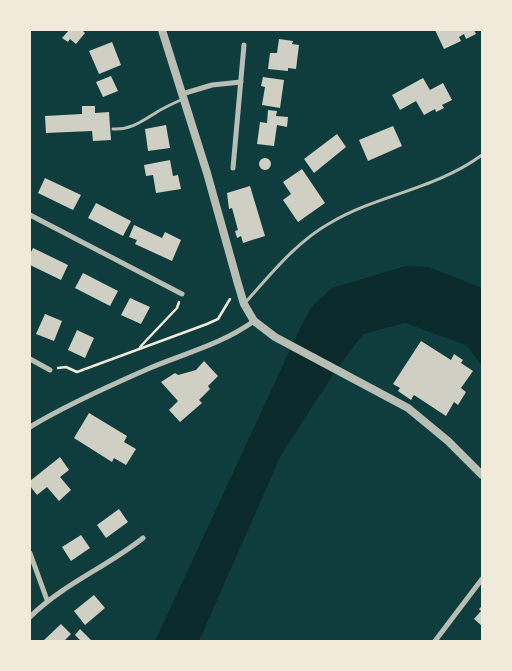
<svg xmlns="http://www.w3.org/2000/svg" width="512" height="671" viewBox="0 0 512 671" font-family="Bitter,serif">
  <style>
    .water { fill: #0a2a2b }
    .building { fill: #cfcfc3 }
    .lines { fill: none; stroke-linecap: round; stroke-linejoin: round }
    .path { stroke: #f1e9da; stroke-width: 2.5 }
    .service { stroke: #b8beb3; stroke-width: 3 }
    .minor { stroke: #b8beb3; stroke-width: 5 }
    .tertiary { stroke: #b8beb3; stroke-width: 8 }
  </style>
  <rect width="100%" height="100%" fill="#0f3d3e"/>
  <!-- water -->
  <path class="water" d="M406,266l23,1 53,21v78l-16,-21 -61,-22 -42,11 -29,39 -53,82 -82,186h-44l147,-317 11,-19 19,-17z"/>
  <!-- building -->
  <path class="building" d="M69,30h13l3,3 -9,11 -6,-5 -2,3 -6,-4z
    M435,30h39l2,4 -10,5 -2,-5 -5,3 2,4 -17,8z
    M279,39l14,2 -1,3 7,1 -3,24 -8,-1v3l-20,-2 2,-16h7z
    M112,42l9,23 -22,9 -10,-23z
    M111,76l7,15 -15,6 -7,-15z
    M263,77l21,3 -4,28 -18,-3 3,-18 -4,-1z
    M423,78l7,12 13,-7 9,17 -10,5 2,3 -8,4 -1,-3 -11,6 -8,-14 -16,9 -8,-15z
    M82,106h13v7l14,-1 2,28 -18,1 -1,-10 -46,2 -1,-17 37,-2z
    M268,110l9,1 -1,5 12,1 -1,10 -10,-2 -3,21 -17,-2 3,-22 7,1z
    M166,125l4,23 -22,3 -3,-22z
    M393,126l9,20 -34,15 -9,-21z
    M337,134l9,13 -32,26 -10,-14z
    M259 164a6 6 0 1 1 12 0a6 6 0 1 1-12 0Z
    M170,160l3,16 5,-1 3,14 -25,4 -3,-18 -7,1 -2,-11z
    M302,169l23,34 -27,19 -15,-22 8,-6 -8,-12z
    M45,178l36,17 -8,15 -35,-17z
    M250,186l15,50 -22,7 -2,-7 -4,2 -2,-7 3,-1 -6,-22 -3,1 -2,-16z
    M96,203l35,18 -8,15 -35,-18z
    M134,225l28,13 3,-6 16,8 -9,21 -37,-17 2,-4 -8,-3z
    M33,248l35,17 -7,15 -31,-15v-11z
    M83,273l35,18 -8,15 -35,-18z
    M130,298l20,9 -9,17 -20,-9z
    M45,314l17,7 -8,20 -18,-7z
    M77,330l17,8 -9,20 -17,-8z
    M421,341l30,19 3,-6 9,6 -2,3 12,8 -12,17 5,4 -8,13 -4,-3 -8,14 -32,-21 -3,5 -13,-9 2,-3 -7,-4z
    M204,361l14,15 -10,10 2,3 -11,11 3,3 -22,19 -11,-12 9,-9 -17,-19 14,-9 3,2 18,-5z
    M89,413l38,23 -3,6 12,7 -10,16 -12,-7 -2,4 -38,-24z
    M60,457l9,13 -9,7 11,13 -12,11 -12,-14 -10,8 -7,-9v-5z
    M119,509l9,13 -22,16 -9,-13z
    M81,535l9,13 -19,13 -9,-14z
    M94,595l11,13 -20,17 -11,-14z
    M482,606v20l-8,-7 7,-8 -2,-2z
    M61,624l10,10 -7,7h-21z
    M80,629l11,11 -2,1h-8l-6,-6z"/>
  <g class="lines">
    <!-- path -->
    <path class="path" d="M140,347l37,-39 2,-6
      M58,368l8,-1 11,5 130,-48 11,-5 12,-20"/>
    <!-- service -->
    <path class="service" d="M113,129c18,1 29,-8 44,-17 8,-5 17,-9 26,-13
      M245,303c25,-28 51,-61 85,-80 49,-29 104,-33 152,-68"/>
    <!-- minor -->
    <path class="minor" d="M182,94l30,-9 29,-3
      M233,168l11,-123
      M30,215l152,79
      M30,359l20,11
      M30,427c36,-22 81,-42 120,-59 36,-15 72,-24 104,-47
      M30,553l17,47
      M30,617c33,-33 77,-50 113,-79
      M435,641l47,-62"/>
    <!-- tertiary -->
    <path class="tertiary" d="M162,30l45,143 31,111 6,20 10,17 21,16 133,71 40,33 34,34"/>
  </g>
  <!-- border -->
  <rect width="512" height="671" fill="none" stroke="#f1e9da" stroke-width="62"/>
</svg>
